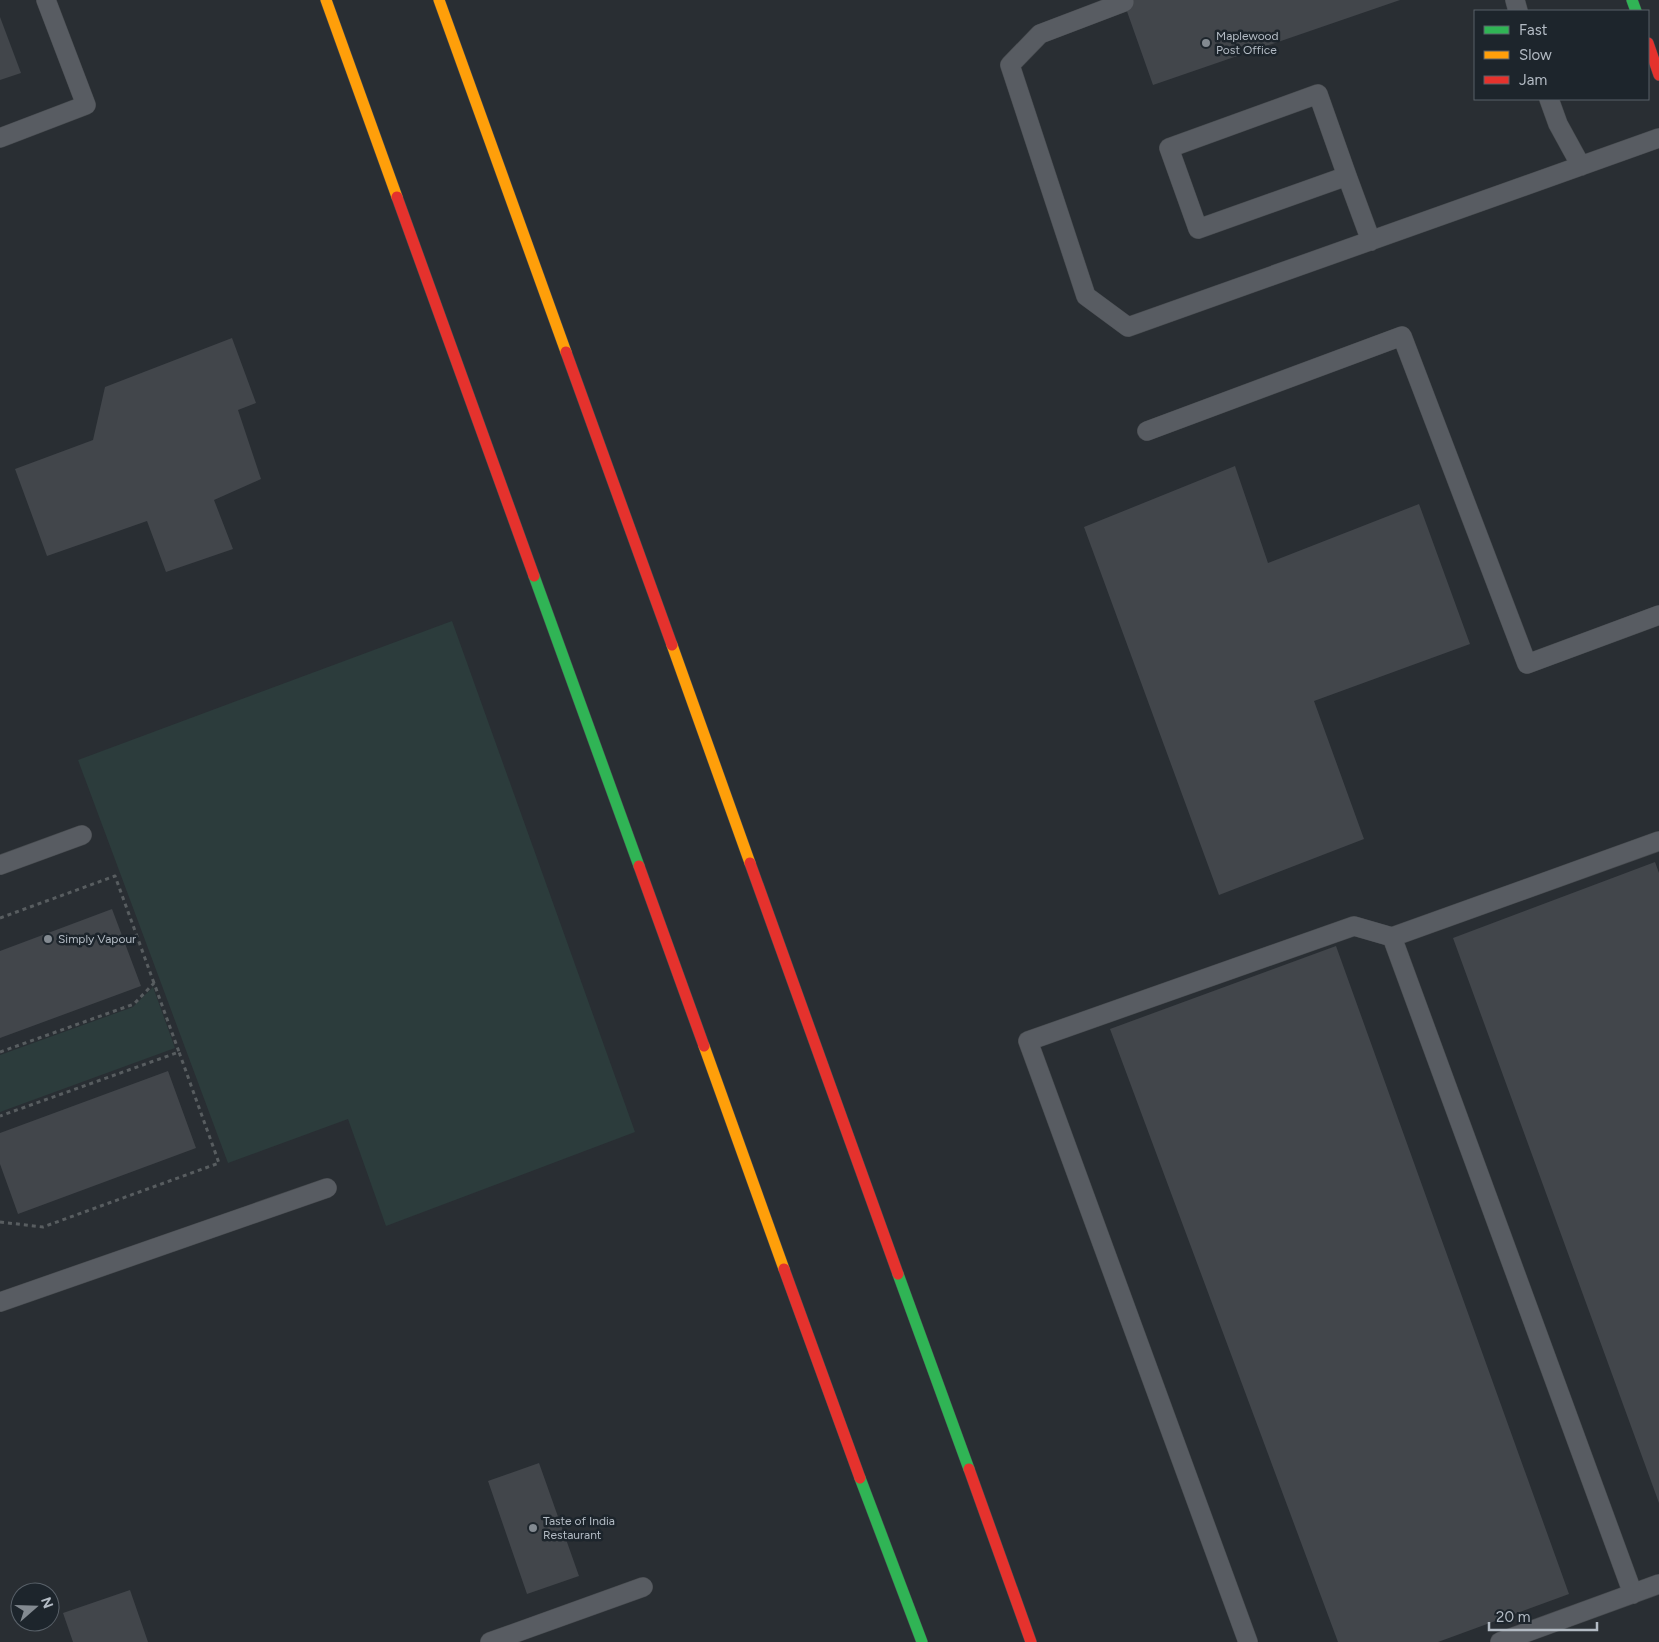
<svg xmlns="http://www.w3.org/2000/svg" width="1659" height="1642" viewBox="0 0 1659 1642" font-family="Figtree,sans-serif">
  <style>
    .green { fill: #2c3c3c }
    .building { fill: #42464b }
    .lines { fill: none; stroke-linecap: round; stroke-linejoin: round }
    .lane-casing { stroke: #464a4e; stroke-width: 20 }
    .fast-casing { stroke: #464a4e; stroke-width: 12 }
    .slow-casing { stroke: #464a4e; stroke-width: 12 }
    .jam-casing { stroke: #464a4e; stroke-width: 12 }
    .path { stroke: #585d60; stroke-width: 3; stroke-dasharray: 4 4; stroke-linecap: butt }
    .lane { stroke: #585c62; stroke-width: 19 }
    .fast { stroke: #30b455; stroke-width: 11 }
    .slow { stroke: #ff9f0a; stroke-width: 11 }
    .jam { stroke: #e5322d; stroke-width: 11 }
    .poi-dot { fill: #838a91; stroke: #1d252c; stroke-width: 2 }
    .labels { text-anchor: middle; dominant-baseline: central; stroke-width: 5; stroke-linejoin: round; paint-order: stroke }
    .poi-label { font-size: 12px; fill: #b3bbc4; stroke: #1d252c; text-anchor: start }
  </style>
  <rect width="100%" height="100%" fill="#292e33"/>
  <!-- green -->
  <path class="green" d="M452,621l183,511 -249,94 -38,-107 -120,44 -150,-403z
    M153,987l22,61 -175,64v-57l133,-48z"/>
  <!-- building -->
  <path class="building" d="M1123,0h277l-247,85z
    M0,17l21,56 -21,7z
    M232,338l24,65 -18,7 23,69 -47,21 19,49 -67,23 -19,-51 -100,35 -32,-87 78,-29 12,-53z
    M1235,466l33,97 151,-59 51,140 -156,57 50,138 -145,56 -135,-368z
    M1655,862l4,11v630l-206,-565z
    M112,909l29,77 -141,52v-87z
    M1336,946l233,648 -131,48h-100l-228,-613z
    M168,1071l28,77 -178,66 -18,-50v-31z
    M539,1463l40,113 -52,18 -39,-113z
    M130,1590l18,52h-75l-10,-29z"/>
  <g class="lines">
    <!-- lane casing -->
    <g class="lane-casing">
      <path id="lane" d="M1515,0l3,11
        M1124,2l-84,32 -30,31 76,231 42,31 531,-189
        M1549,99l9,25 23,42
        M0,138l86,-33 -40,-105
        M1347,176l-149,53 -29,-81 149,-54 29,82 24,65
        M1147,431l255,-95 125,328 132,-49
        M0,865l82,-30
        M1392,937l241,657
        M0,1302l327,-114
        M490,1642l153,-55
        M1248,1642l-220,-601 326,-115 38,11 267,-96
        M1500,1642l159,-58"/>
    </g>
    <!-- fast casing -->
    <g class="fast-casing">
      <path id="fast" d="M1632,0l4,11
        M534,576l105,290
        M898,1274l71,195
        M860,1478l62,164"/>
    </g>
    <!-- slow casing -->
    <g class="slow-casing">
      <path id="slow" d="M326,0l71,197
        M439,0l127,352
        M672,645l78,218
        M704,1046l80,223"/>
    </g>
    <!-- jam casing -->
    <g class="jam-casing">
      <path id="jam" d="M1648,43l11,32
        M397,197l137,379
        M566,352l106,293
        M750,863l148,411
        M639,866l65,180
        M784,1269l76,209
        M969,1469l62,173"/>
    </g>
    <!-- path -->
    <path class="path" d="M0,918l115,-42 39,107
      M0,1052l134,-48 20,-21 25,69 -179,64
      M0,1222l43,5 176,-64 -40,-111"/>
    <!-- lane -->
    <use href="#lane" class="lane"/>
    <!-- fast -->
    <use href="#fast" class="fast"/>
    <!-- slow -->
    <use href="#slow" class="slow"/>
    <!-- jam -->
    <use href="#jam" class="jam"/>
  </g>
  <!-- markers -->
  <g class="poi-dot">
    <circle cx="1206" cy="43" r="5"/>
    <circle cx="48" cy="939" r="5"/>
    <circle cx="533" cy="1528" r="5"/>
  </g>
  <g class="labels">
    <!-- poi labels -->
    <g class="poi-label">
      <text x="1216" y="36">Maplewood<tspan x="1216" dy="14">Post Office</tspan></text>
      <text x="58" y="939">Simply Vapour</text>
      <text x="543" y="1521">Taste of India<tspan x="543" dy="14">Restaurant</tspan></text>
    </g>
  </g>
  <!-- legend -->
  <rect x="1474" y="10" width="175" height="90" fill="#1d252c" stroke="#596169"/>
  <rect x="1484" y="26" width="25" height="8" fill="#30b455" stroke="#596169"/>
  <text x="1519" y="35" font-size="15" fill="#b3bbc4">Fast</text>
  <rect x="1484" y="51" width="25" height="8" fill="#ff9f0a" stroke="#596169"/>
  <text x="1519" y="60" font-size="15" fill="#b3bbc4">Slow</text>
  <rect x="1484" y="76" width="25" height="8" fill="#e5322d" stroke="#596169"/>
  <text x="1519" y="85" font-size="15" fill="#b3bbc4">Jam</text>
  <!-- north arrow -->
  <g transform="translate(35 1607) rotate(70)"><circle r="24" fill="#1d252c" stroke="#596169"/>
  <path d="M0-4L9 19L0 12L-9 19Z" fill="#838a91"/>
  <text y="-8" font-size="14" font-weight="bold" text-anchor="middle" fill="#b3bbc4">N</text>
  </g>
  <!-- scale -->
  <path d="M1489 1622v8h108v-8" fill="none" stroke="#b3bbc4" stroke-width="2.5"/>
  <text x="1496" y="1622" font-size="15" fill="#b3bbc4" stroke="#1d252c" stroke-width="4" paint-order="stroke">20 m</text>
</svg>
